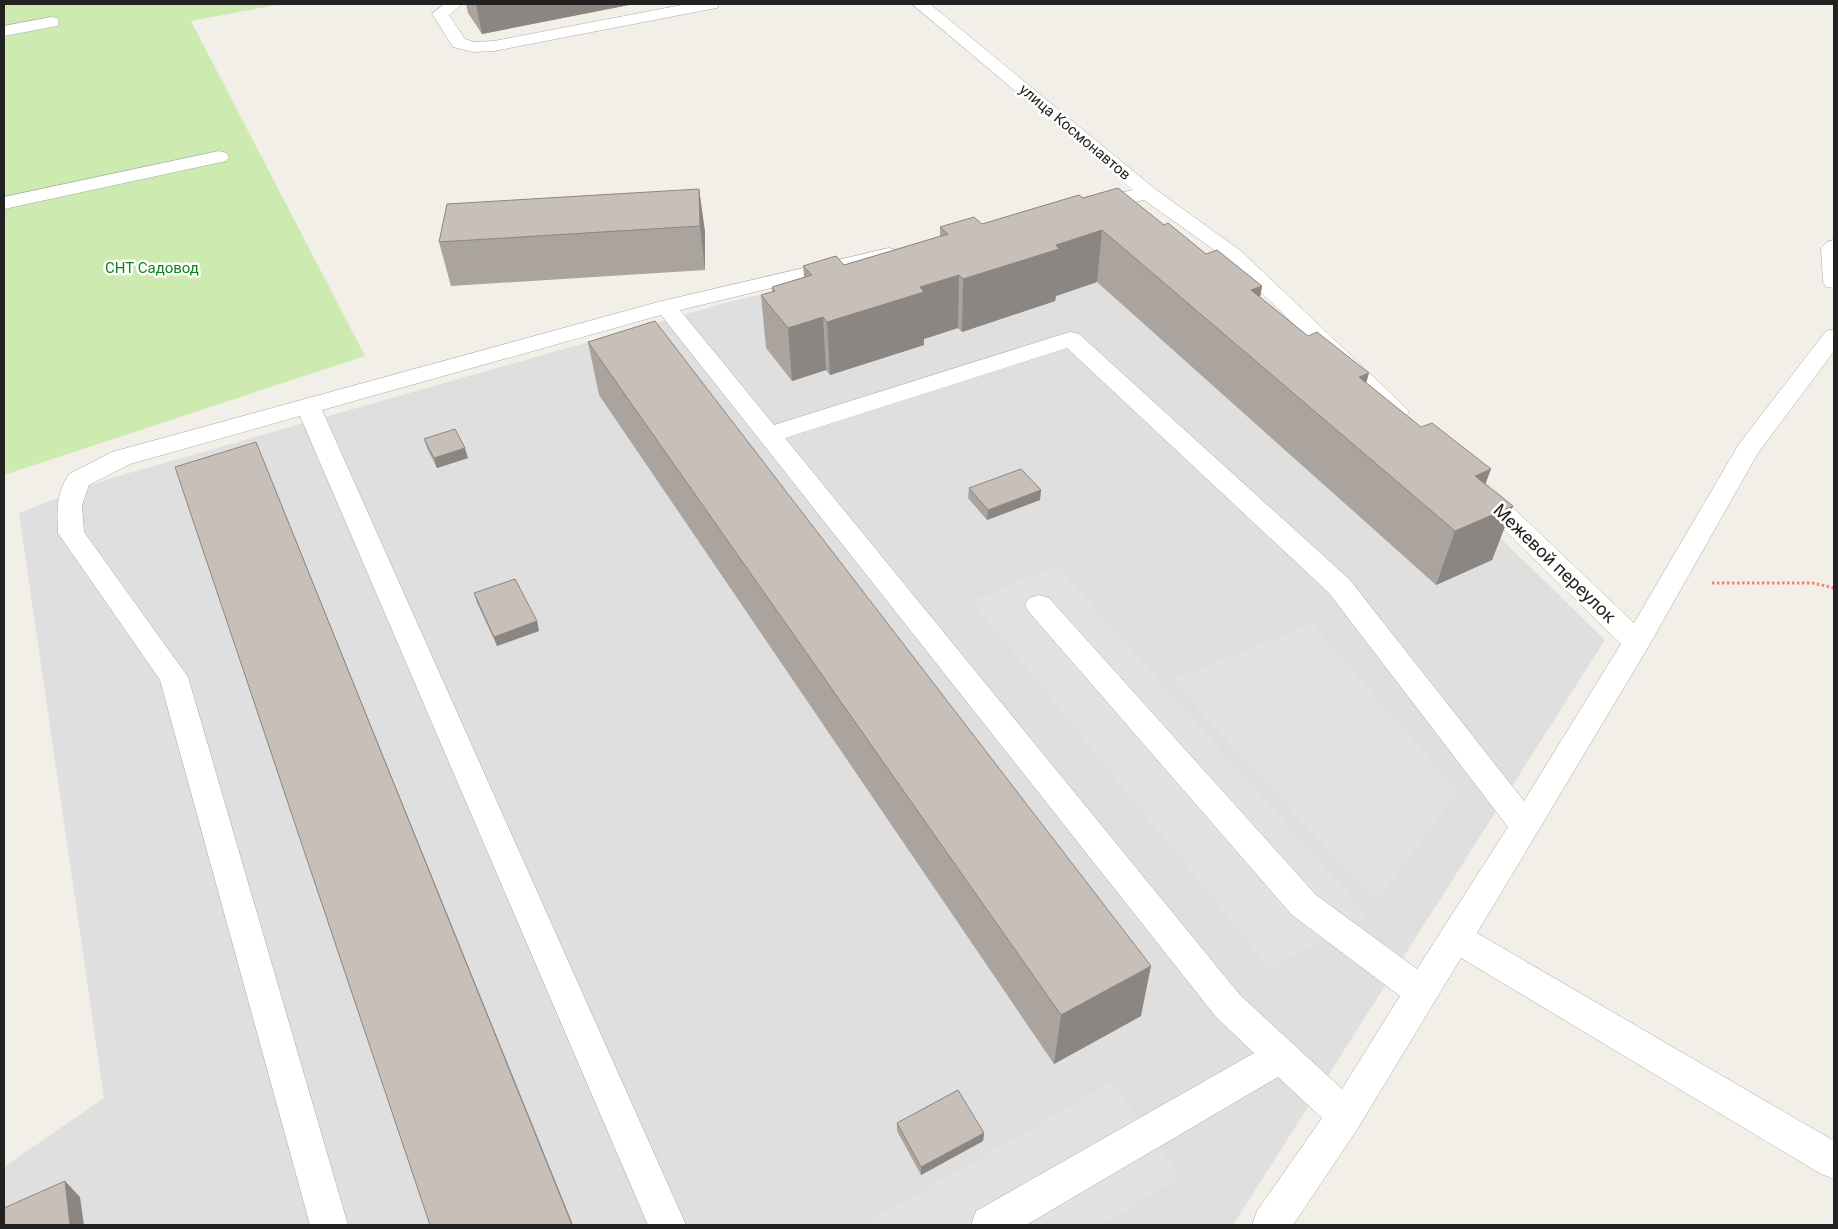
<svg xmlns="http://www.w3.org/2000/svg" width="1838" height="1229" viewBox="0 0 1838 1229" font-family="Roboto,sans-serif">
  <style>
    .residential { fill: #e0dfdf }
    .grass { fill: #cdebb0 }
    .parking { fill: #e2e2e2 }
    .lines { fill: none; stroke-linecap: round; stroke-linejoin: round }
    .minor-casing { stroke: #a9a9a9; stroke-width: 1 }
    .path { stroke: #fa8072; stroke-width: 3; stroke-dasharray: 2.5 2.5; stroke-linecap: butt }
    .minor { fill: #fff; fill-rule: evenodd }
    .wall { fill: #aba49e }
    .shaded-wall { fill: #8b8681 }
    .building { fill: #c7bfb8; stroke: #8b8681 }
    .labels { text-anchor: middle; dominant-baseline: central; stroke-width: 5; stroke-linejoin: round; paint-order: stroke }
    .far-street-label { font-size: 15px; fill: #222; stroke: #fff }
    .far-park-label { font-size: 15px; fill: #0c8416; stroke: #fff }
    .street-label { font-size: 18px; fill: #222; stroke: #fff }
  </style>
  <rect width="100%" height="100%" fill="#f2efe9"/>
  <!-- residential -->
  <path class="residential" d="M1110,211l24,1 28,11 58,42 385,375 -372,585h-1229v-58l100,-69 -85,-585 89,-34 617,-176z"/>
  <!-- grass -->
  <path class="grass" d="M4,4h278l-91,17 174,335 -361,119z"/>
  <!-- parking -->
  <path class="parking" d="M1057,566l311,350 -98,53 -298,-368z
    M1312,624l146,167 -82,111 -204,-222z
    M1112,1082l68,95 -79,48h-238z"/>
  <g class="lines">
    <!-- minor casing -->
    <g class="minor-casing">
      <path id="minor" d="M444,4h18l-13,11 16,24 9,3 20,-1 193,-37h32l-2,4 -6,1 -217,42 -21,1 -20,-5 -21,-33z
        M912,4h18l225,185 86,62 164,156 4,5 -4,5 -8,2 -8,-2 -162,-158 -83,-59 -50,11 -7,-2 -3,-4 3,-4 46,-11z
        M51,17l6,1 2,4 -2,4 -53,10v-10z
        M219,151l7,2 3,4 -3,4 -222,48v-12z
        M1834,240v48l-8,-1 -3,-5 -2,-34 6,-6z
        M889,248l7,2 4,4 -4,4 -216,52 94,115 289,-91 8,-2 8,2 270,245 175,222 97,-157 -149,-146 -4,-6 4,-6 9,-2 9,2 144,137 105,-179 87,-113 8,-2v22l-76,102 -111,196 -170,284 357,208v38l-13,-5 -360,-216 -103,170 -65,97h-41l5,-14 65,-93 -44,-41 -252,148h-55l5,-14 278,-158 -38,-36 -555,-702 -339,95 364,815h-38l-348,-809 -170,48 -41,21 -7,20 2,27 104,145 160,548h-38l-150,-545 -102,-147c-1,-23 -2,-39 11,-59l43,-22 546,-150zM1067,348l262,245 179,234 -91,142 -101,-74 -267,-297 -10,-3 -10,3 -4,7 4,7 263,303 108,81 -58,93 -102,-94 -455,-557z"/>
    </g>
    <!-- path -->
    <path class="path" d="M1712,583h101l21,5"/>
    <!-- minor -->
    <use href="#minor" class="minor"/>
  </g>
  <!-- wall -->
  <path class="wall" d="M466,4h168l-152,30 -14,-21z
    M699,189l6,43v38l-254,16 -12,-44z
    M1083,198l81,27 42,29 56,32 -2,12 106,85 119,101 28,22 -21,54 -56,25 -339,-303 -41,14 -1,5 -93,31 -4,-4 -34,11v6l-94,30 -4,-5 -34,11 -26,-33 -5,-53 11,-3v-5l32,-10 -1,-11 41,-1 96,-29v-9l42,-3z
    M588,342l553,674 -87,48 -455,-669z
    M424,439l44,19 -31,10 -10,-20z
    M969,488l72,2 -1,10 -53,20 -19,-22z
    M474,593l63,28 2,10 -42,15 -20,-43z
    M897,1123l87,10 -1,8 -62,34 -24,-44z"/>
  <!-- shaded-wall -->
  <path class="shaded-wall" d="M476,4h158l-152,30z
    M699,189l6,43v38l-5,-44z
    M1102,230l-5,52 -41,14 -1,5 -93,31 1,-53 93,-34z
    M959,275l-1,53 -34,11v6l-94,30 -3,-53 93,-35z
    M1262,286l-10,53 -1,-49z
    M823,317l3,53 -34,11 -4,-53z
    M1369,373l-15,53 5,-49z
    M256,442l22,54 295,729h-1z
    M465,448l3,10 -31,10 -3,-10z
    M1491,469l-20,54 4,-47z
    M1041,490l-1,10 -53,20 1,-10z
    M1513,506l-21,54 -56,25 19,-54z
    M537,621l2,10 -42,15 -3,-9z
    M1151,966l-10,50 -87,48 7,-49z
    M984,1133l-1,8 -62,34v-8z
    M65,1181l15,16 4,28h-14z"/>
  <!-- building -->
  <path class="building" d="M1118,188l46,37 4,-2 38,31 11,-4 45,36 -11,4 57,46 9,-4 52,41 -10,4 62,50 11,-4 59,46 -16,7 38,30 -58,25 -353,-301 -46,15 3,4 -96,30 -4,-4 -39,12 4,5 -97,30 -4,-5 -35,11 -27,-33 14,-4 -3,-4 40,-12 -9,-9 33,-10 8,9 104,-31 -8,-7 34,-10 8,7 97,-29 4,3z
    M699,189l1,37 -261,16 8,-38z
    M655,321l496,645 -90,49 -473,-673z
    M455,429l10,19 -31,10 -10,-19z
    M256,442l316,783h-142l-255,-758z
    M1021,469l20,21 -53,20 -19,-22z
    M515,579l22,42 -43,16 -20,-44z
    M958,1090l26,43 -63,34 -24,-44z
    M65,1181l5,44h-66v-17z"/>
  <g class="labels">
    <!-- far-street labels -->
    <g class="far-street-label">
      <text transform="translate(1075 132) rotate(40)">улица Космонавтов</text>
    </g>
    <!-- far-park labels -->
    <g class="far-park-label">
      <text x="152" y="268">СНТ Садовод</text>
    </g>
    <!-- street labels -->
    <g class="street-label">
      <text transform="translate(1555 563) rotate(44)">Межевой переулок</text>
    </g>
  </g>
  <!-- border -->
  <rect width="1838" height="1229" fill="none" stroke="#222222" stroke-width="10"/>
</svg>
